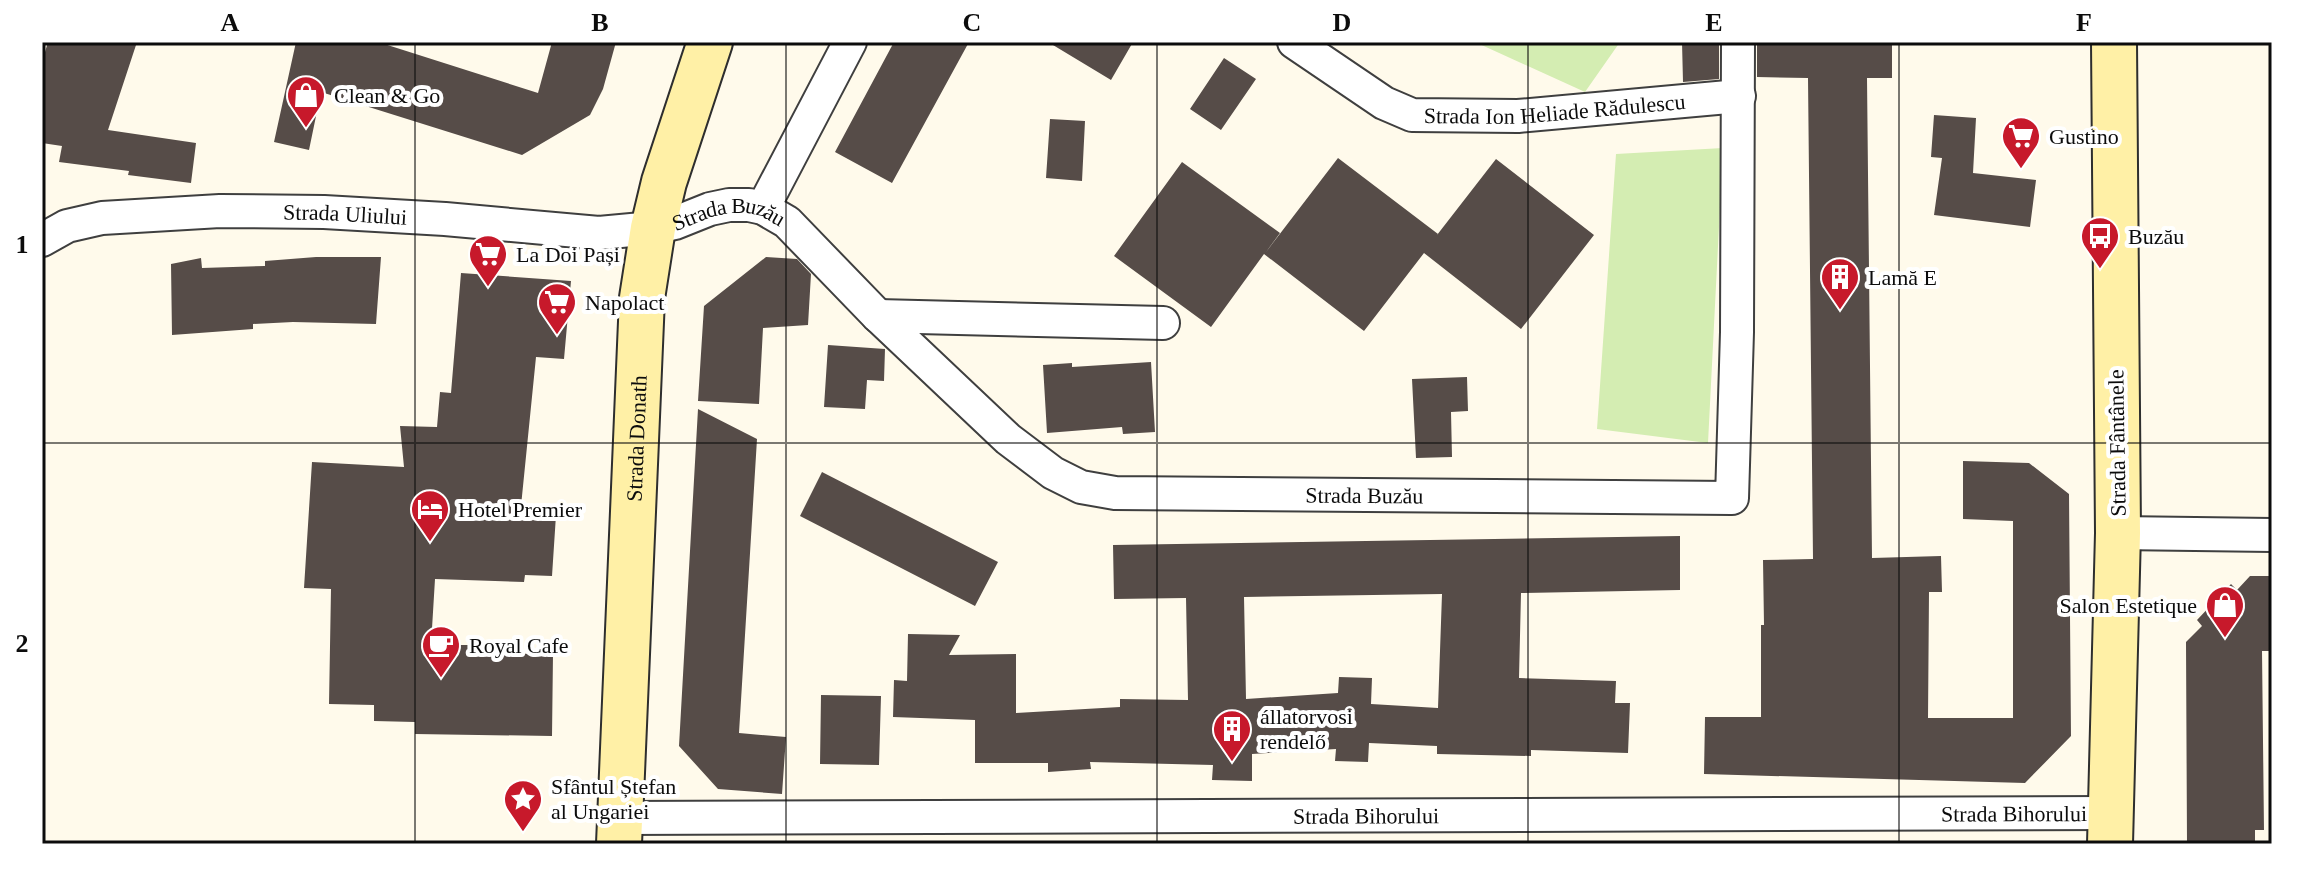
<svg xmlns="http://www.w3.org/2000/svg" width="2314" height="886" viewBox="0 0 2314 886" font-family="'Times New Roman',serif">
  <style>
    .green { fill: #d4edb2 }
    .building { fill: #564c48; fill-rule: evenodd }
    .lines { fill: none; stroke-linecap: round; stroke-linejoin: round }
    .minor-casing { stroke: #3f3f3f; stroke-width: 36 }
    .secondary-casing { stroke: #2e2e2e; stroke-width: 48 }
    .minor { stroke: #fff; stroke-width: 32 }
    .secondary { stroke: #fff0a6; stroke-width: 44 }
    .grid { fill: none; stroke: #0c0c0c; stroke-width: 2; stroke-opacity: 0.55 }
    .labels { text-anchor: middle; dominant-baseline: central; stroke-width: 8; stroke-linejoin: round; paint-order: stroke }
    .poi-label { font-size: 22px; fill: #0c0c0c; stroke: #fff; text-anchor: start }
    .street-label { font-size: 22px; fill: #0c0c0c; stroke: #fff }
    .neatline { fill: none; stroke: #0c0c0c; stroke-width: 3 }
    .grid-label { font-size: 26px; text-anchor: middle; font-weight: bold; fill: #0c0c0c }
  </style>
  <rect width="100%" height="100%" fill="#fffaeb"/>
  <!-- green -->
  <path class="green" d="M1475,42h145l-35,50z
    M1723,148l-15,295 -111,-14 19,-275z"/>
  <!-- building -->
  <path class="building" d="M48,42h89l-29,88 88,13 -5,40 -63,-8 1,-4 -70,-9 3,-16 -20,-3v-81z
    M296,42h82l160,51 14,-51h64l-13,47 -13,26 -68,40 -201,-63 -12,58 -35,-8z
    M894,42h75l-77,141 -57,-31z
    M1048,42h85l-22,38z
    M1682,42h37v37l-36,3z
    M1757,42h135v36h-25l5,480 69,-2 1,36h-13l-1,126h85v-197l-50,-2v-58l66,2 40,31 2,242 -46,47 -321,-9 1,-57h56v-92h3l-1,-65 50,-1 -5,-481 -51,-1z
    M1224,58l32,21 -35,51 -31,-21z
    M1934,115l42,3 -3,55 63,7 -6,47 -96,-12 8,-57 -11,-1z
    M1050,119l35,2 -3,60 -36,-3z
    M1338,158l100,76 -1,1 59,-76 98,76 -73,94 -97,-76 -60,78 -100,-77 -53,73 -97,-71 68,-94 98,71 -14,19z
    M316,257h65l-5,67 -83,-2 -40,2v5l-81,6 -1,-71 30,-6 1,10 63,-2v-5z
    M766,257l31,2 14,15 -3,51 -45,3 -4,76 -61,-3 6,-95z
    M461,273l110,8 -7,78 -28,-2 -15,149h6v8l29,1 -4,61 -27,-1 -1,7 -89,-3 -4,66h38v8l84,1 -1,82 -137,-2v-12l-41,-1v-16l-45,-1 2,-115 -27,-1 8,-126 92,5 -4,-41 37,1 3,-35 11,1z
    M828,345l57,4 -1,32 -17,-1 -2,29 -41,-2z
    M1151,362l4,70 -32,2 -1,-7 -75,6 -4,-68 29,-2v4z
    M1467,377l1,34 -17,1 1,45 -36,1 -4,-79z
    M698,409l59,30 -18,294 47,4 -4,57 -64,-5 -39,-43z
    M822,472l176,90 -23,44 -175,-90z
    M1680,536v54l-159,3 -2,85 97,3 -1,22h15l-2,50 -97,-3v6l-94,-2v-8l-68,-3 -1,19 -33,-1 1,-12 -84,5v27l-40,-1 1,-15 -123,-3 1,7 -43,3v-9h-73v-43l-82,-3 1,-37 13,1 1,-47 52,1 -11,20 67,-1v59l104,-6v-8l68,1 -2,-102 -72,1 -1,-54zM1442,594l-4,114 -67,-4 1,-26 -33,-1 -1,16 -92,6 -2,-102z
    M2250,576h22v75h-10l2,179h-9v14h-68l-1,-202 16,-16 -5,-6 34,-36 6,6z
    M821,695l60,1 -2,69 -59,-1z"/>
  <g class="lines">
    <!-- minor casing -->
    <g class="minor-casing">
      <g id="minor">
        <path id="s1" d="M1294,42l90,61 28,12 106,1 221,-20"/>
        <path d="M763,208l87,-166"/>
        <path id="s2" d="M42,240l25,-14 35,-8 118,-7 104,1 121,7 154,14 54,-5 22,-5 35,-14 19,-4h20l14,3 24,14 91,94 130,123 45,34 28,14 34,6 617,5 5,-166 1,-290"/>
        <path d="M878,316l285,7"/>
        <path d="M2118,533l154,2"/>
        <path id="s3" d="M620,818l1490,-5"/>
      </g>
    </g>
    <!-- secondary casing -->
    <g class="secondary-casing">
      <g id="secondary">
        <path id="s4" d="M619,844l23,-546 11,-70 11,-46 46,-140"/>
        <path d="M2110,844l8,-311 -4,-491"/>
      </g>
    </g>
    <!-- minor -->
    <use href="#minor" class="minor"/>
    <!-- secondary -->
    <use href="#secondary" class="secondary"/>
  </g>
  <!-- grid -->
  <path class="grid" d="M415,42v802M786,42v802M1157,42v802M1528,42v802M1899,42v802M42,443h2230"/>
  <!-- icons -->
  <defs>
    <g id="shop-pin" transform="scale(2)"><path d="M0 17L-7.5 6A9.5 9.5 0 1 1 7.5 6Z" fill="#c7192b" stroke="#fff"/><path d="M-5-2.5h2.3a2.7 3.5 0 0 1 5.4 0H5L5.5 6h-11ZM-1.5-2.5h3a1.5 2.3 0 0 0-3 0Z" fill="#fff"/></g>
    <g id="supermarket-pin" transform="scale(2)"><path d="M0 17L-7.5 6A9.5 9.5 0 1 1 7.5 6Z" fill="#c7192b" stroke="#fff"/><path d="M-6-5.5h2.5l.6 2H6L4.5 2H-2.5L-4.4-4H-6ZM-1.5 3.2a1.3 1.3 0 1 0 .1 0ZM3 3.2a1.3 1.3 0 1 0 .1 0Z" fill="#fff"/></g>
    <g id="bus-pin" transform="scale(2)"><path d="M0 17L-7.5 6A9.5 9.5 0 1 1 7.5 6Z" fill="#c7192b" stroke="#fff"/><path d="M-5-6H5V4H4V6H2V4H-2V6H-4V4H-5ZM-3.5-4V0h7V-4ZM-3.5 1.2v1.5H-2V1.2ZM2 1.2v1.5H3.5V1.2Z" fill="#fff"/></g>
    <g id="building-pin" transform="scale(2)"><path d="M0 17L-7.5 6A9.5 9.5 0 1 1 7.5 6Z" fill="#c7192b" stroke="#fff"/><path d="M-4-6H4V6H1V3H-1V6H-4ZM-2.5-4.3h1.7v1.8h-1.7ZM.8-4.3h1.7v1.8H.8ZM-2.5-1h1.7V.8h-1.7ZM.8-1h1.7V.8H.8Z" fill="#fff"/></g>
    <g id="hotel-pin" transform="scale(2)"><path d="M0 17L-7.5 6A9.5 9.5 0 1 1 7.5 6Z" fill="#c7192b" stroke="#fff"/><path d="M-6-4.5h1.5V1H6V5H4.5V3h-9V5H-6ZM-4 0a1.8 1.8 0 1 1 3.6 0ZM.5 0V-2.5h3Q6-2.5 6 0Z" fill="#fff"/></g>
    <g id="cafe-pin" transform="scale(2)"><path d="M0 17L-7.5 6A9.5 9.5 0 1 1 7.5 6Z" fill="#c7192b" stroke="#fff"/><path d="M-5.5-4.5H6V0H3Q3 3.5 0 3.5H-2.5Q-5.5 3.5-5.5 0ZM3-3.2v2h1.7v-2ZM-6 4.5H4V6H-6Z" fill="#fff"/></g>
    <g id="sight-pin" transform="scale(2)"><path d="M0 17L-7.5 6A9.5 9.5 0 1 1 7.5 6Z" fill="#c7192b" stroke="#fff"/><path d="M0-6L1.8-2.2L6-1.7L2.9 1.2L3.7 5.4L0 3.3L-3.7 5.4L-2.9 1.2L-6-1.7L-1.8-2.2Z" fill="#fff"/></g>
  </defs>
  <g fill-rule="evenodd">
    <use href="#shop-pin" x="306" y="95"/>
    <use href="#supermarket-pin" x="2021" y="136"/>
    <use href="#bus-pin" x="2100" y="236"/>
    <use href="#supermarket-pin" x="488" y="254"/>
    <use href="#building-pin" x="1840" y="277"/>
    <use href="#supermarket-pin" x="557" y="302"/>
    <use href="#hotel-pin" x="430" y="509"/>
    <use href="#shop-pin" x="2225" y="605"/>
    <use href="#cafe-pin" x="441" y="645"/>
    <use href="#building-pin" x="1232" y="729"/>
    <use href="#sight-pin" x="523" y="799"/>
  </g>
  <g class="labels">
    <!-- poi labels -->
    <g class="poi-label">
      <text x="334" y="95">Clean &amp; Go</text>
      <text x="2049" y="136">Gustino</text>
      <text x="2128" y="236">Buzău</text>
      <text x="516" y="254">La Doi Pași</text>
      <text x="1868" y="277">Lamă E</text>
      <text x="585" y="302">Napolact</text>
      <text x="458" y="509">Hotel Premier</text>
      <text x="2197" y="605" text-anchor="end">Salon Estetique</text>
      <text x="469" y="645">Royal Cafe</text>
      <text x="1260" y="716">állatorvosi<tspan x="1260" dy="25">rendelő</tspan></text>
      <text x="551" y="786">Sfântul Ștefan<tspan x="551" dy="25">al Ungariei</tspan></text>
    </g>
    <!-- street labels -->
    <g class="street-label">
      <text stroke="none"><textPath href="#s1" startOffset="282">Strada Ion Heliade Rădulescu</textPath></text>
      <text stroke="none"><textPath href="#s2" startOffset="308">Strada Uliului</textPath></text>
      <text stroke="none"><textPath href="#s2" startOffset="696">Strada Buzău</textPath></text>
      <text stroke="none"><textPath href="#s4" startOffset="406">Strada Donath</textPath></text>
      <text transform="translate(2117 443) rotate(-91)">Strada Fântânele</text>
      <text stroke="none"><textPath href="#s2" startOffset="1440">Strada Buzău</textPath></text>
      <text stroke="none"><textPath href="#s3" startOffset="1394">Strada Bihorului</textPath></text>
      <text stroke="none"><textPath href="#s3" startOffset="746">Strada Bihorului</textPath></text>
    </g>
  </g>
  <!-- border -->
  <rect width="2314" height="886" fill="none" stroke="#ffffff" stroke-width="88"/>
  <rect x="44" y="44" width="2226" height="798" class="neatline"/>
  <g class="grid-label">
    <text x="230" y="31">A</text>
    <text x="600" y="31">B</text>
    <text x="972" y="31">C</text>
    <text x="1342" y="31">D</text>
    <text x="1714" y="31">E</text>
    <text x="2084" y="31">F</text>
    <text x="22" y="253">1</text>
    <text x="22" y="652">2</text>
  </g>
</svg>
